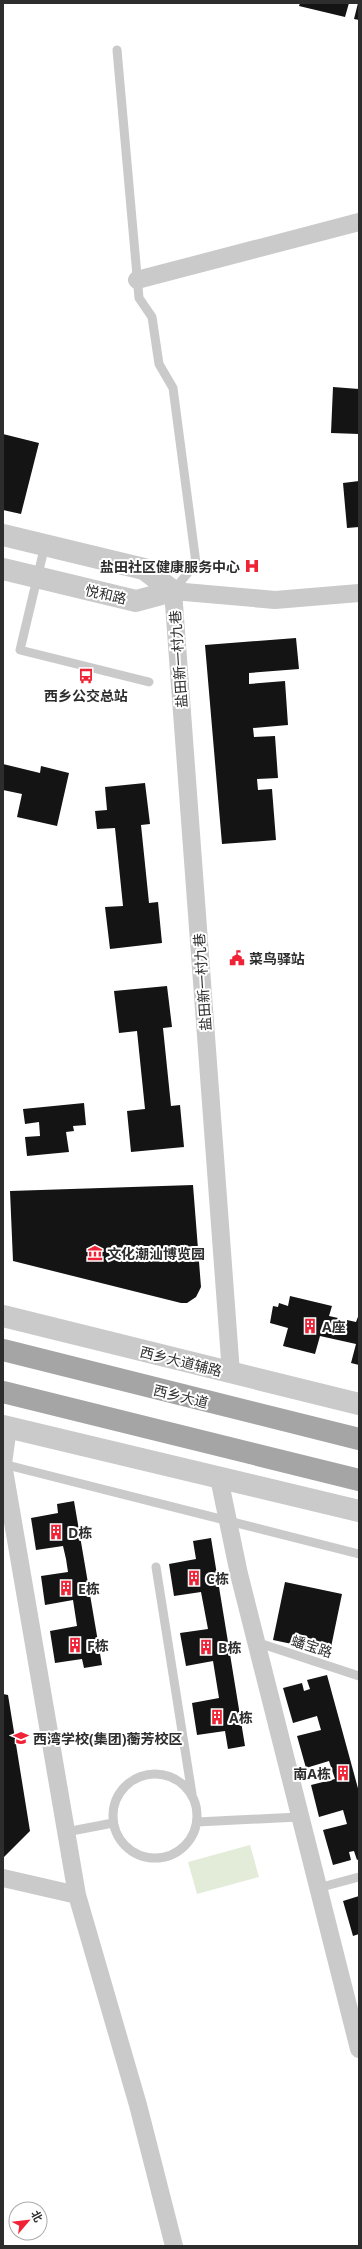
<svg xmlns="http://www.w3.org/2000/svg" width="362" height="2249" viewBox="0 0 362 2249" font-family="'Open Sans','Noto Sans SC',sans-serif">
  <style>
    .green { fill: #e3ecd9 }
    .building { fill: #141414 }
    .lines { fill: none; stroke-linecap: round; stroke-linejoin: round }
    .service { stroke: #cacaca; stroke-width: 9 }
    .minor { stroke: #cacaca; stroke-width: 18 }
    .tertiary { stroke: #cacaca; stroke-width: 22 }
    .primary { stroke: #a5a5a5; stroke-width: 22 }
    .labels { text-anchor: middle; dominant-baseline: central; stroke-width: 4; stroke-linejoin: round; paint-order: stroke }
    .poi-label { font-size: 14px; font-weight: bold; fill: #2d2d2d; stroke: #fff; text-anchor: start }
    .street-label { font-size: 14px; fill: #2d2d2d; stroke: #fff }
  </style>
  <rect width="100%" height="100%" fill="#fff"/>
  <!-- green -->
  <path class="green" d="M250,1845l9,32 -62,17 -9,-32z"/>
  <!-- building -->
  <path class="building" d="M300,3h49l-4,14 -46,-11z
    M358,3h1v17l-5,-1z
    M333,387l26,2v45l-28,-1z
    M3,434l36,9 -18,71 -18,-4z
    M359,481v46l-12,1 -4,-45z
    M296,638l3,31 -50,4v11l36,-3 3,44 -35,3 1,9 21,-1 3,42 -21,1 1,11 14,-1 4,51 -54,4 -17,-199z
    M3,764l37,9 1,-7 28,7 -12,53 -40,-9 5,-23 -19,-4z
    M145,783l5,41 -9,1 8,78 9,-1 4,41 -52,6 -5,-42 18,-1 -8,-78 -18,1 -2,-18 12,-1 -2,-23z
    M167,986l5,41 -9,1 8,78 9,-1 4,42 -53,5 -4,-41 18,-2 -8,-78 -18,2 -5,-42z
    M84,1103l2,22 -13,1 1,5 -8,1 3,20 -42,4 -2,-19 15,-1 -1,-14 -14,2 -2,-15z
    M193,1185l8,102 -5,10 -9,6h-6l-168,-42 -3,-70z
    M290,1296l42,10 -3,10 9,2 -1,4 5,1 4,1 1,-4 9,2 3,-8v51l-8,-2 5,-19 -36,-8 -5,18 -32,-8 5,-18 -18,-5 3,-17 5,1 1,-4 9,3z
    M74,1501l28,164 -18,3 -2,-9 -27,4 -5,-32 27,-5 -4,-26 -28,5 -4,-29 27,-4 -2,-13 -3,-13 -27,4 -5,-32 27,-5 -1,-9z
    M211,1538l34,208 -17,3 -3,-18 -28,4 -5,-32 27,-5 -6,-37 -27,5 -6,-33 28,-4 -7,-37 -27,4 -5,-32 27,-5 -3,-18z
    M285,1582l57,12 -12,58 -57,-12z
    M327,1675l32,117v67l-2,1 -3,-9 -5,1 2,8 -18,5 -10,-35 24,-6 -4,-14 -24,7 -8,-32 24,-6 -6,-18 -23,7 -9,-32 24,-6 -4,-14 -24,7 -10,-35 19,-5 2,8 6,-2 -3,-9z
    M3,1694l5,1 22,136 -27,27z
    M359,1896v38l-6,2 -10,-35z"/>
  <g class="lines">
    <!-- service -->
    <path class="service" d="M117,50l22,248 13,19 7,47 14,24 23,175 -23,28
      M45,545l-25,105 129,32
      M3,1464l356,90
      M156,1567l36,227
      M256,1642l103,34
      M113 1816a42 42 0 1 1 84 0a42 42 0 1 1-84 0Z
      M197,1822l102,-5
      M66,1832l47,-9
      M318,1888l41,-11"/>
    <!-- minor -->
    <path class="minor" d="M137,280l222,-58
      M231,1373l-58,-782 102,9 84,-7
      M8,1427l-5,37 74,431 61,210 36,141
      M219,1478l20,96 120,475
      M3,1878l74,17"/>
    <!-- tertiary -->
    <path class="tertiary" d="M3,535l141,34 29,22
      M3,569l133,32 37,-10
      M3,1316l356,88
      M3,1426l356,85"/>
    <!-- primary -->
    <path class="primary" d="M3,1350l356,89
      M3,1392l356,88"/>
  </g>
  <!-- icons -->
  <defs>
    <g id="hospital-bare" transform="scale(1.2)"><path d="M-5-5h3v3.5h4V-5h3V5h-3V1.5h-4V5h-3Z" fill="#f02336" stroke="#fff" stroke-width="2.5" paint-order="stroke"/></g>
    <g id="bus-bare" transform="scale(1.2)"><path d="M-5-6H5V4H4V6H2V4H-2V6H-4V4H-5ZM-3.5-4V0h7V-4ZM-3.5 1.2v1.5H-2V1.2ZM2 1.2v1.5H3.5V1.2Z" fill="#f02336" stroke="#fff" stroke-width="2.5" paint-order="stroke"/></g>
    <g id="civic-bare" transform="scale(1.2)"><path d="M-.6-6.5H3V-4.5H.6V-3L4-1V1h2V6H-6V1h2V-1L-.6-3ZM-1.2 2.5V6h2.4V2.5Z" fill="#f02336" stroke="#fff" stroke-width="2.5" paint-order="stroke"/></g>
    <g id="museum-bare" transform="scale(1.2)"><path d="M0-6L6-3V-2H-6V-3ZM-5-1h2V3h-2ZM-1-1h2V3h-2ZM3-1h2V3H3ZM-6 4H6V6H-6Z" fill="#f02336" stroke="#fff" stroke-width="2.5" paint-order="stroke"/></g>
    <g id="building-bare" transform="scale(1.2)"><path d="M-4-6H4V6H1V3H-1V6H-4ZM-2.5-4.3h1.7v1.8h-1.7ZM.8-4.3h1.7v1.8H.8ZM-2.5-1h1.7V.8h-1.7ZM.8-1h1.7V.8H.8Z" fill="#f02336" stroke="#fff" stroke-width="2.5" paint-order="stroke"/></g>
    <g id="school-bare" transform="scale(1.2)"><path d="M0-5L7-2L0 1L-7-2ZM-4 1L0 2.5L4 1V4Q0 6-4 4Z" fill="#f02336" stroke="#fff" stroke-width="2.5" paint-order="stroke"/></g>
  </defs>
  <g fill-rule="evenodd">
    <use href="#hospital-bare" x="252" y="566"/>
    <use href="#bus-bare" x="86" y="676"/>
    <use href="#civic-bare" x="237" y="958"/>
    <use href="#museum-bare" x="95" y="1253"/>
    <use href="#building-bare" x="310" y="1326"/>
    <use href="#building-bare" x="56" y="1532"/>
    <use href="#building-bare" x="194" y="1578"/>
    <use href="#building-bare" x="66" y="1588"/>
    <use href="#building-bare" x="75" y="1645"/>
    <use href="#building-bare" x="206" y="1647"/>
    <use href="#building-bare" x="217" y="1717"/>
    <use href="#school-bare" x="21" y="1738"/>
    <use href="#building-bare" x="343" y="1773"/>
  </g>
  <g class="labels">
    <!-- poi labels -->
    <g class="poi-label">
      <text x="240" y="566" text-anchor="end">盐田社区健康服务中心</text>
      <text x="86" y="695" text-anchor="middle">西乡公交总站</text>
      <text x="249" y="958">菜鸟驿站</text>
      <text x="107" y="1253">文化潮汕博览园</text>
      <text x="322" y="1326">A座</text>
      <text x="68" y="1532">D栋</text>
      <text x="206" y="1578">C栋</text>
      <text x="78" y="1588">E栋</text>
      <text x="87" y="1645">F栋</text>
      <text x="218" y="1647">B栋</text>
      <text x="229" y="1717">A栋</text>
      <text x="33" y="1738">西湾学校(集团)蘅芳校区</text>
      <text x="331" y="1773" text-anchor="end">南A栋</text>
    </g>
    <!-- street labels -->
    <g class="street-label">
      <text transform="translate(106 594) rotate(13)">悦和路</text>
      <text transform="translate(178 659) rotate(-94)">盐田新一村九巷</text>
      <text transform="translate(202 982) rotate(-94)">盐田新一村九巷</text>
      <text transform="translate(181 1361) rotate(14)">西乡大道辅路</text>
      <text transform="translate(181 1396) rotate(14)">西乡大道</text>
      <text transform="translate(312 1646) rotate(18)">蟠宝路</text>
    </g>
  </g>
  <!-- border -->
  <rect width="362" height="2249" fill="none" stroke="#2d2d2d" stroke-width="8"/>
  <!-- north arrow -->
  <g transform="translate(28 2221) rotate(62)"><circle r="19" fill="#ffffff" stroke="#ababab"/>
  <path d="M0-3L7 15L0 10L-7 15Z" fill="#f02336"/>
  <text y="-6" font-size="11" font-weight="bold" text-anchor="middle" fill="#2d2d2d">北</text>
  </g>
</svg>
